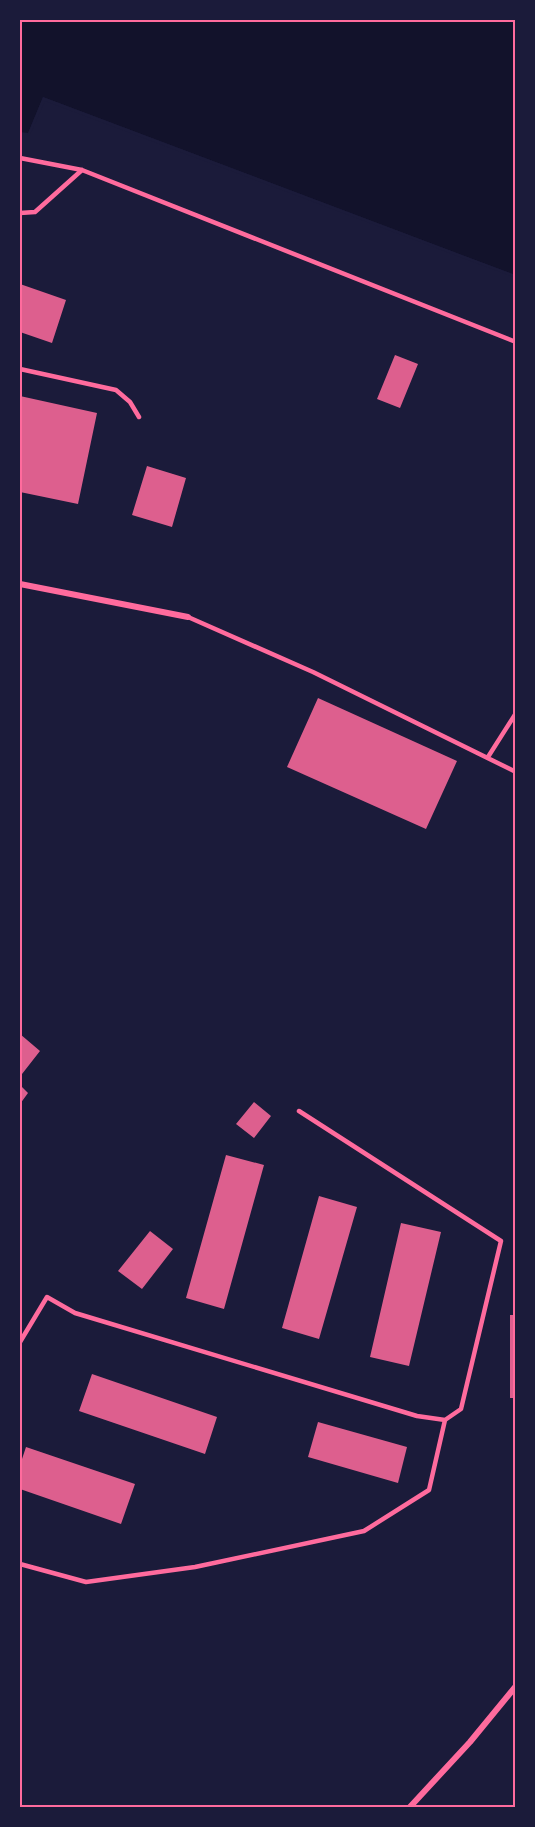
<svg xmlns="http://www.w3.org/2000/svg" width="535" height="1827" viewBox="0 0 535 1827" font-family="'Open Sans',sans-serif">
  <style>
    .water { fill: #12122b }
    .pier { fill: #1b1b3a }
    .building { fill: #dd5f8e }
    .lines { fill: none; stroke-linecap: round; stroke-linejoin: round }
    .service { stroke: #ff6b9d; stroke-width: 4.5 }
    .minor { stroke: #ff6b9d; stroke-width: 6 }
    .neatline { fill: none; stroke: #ff6b9d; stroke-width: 2 }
  </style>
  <rect width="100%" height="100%" fill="#1b1b3a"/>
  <!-- water -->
  <path class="water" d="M20,20h495v255l-472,-178 -15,36 -8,-1z"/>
  <!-- pier -->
  <path class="pier" d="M43,97l472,178 1,3 -471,-177 -15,34 -3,1z"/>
  <!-- building -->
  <path class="building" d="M20,284l46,16 -14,43 -32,-11z
    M395,355l23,9 -18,44 -23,-9z
    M20,396l77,17 -19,91 -58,-12z
    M147,466l39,12 -14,49 -40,-12z
    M318,698l139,63 -31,68 -139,-62z
    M20,1034l20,17 -18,23 -2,-1z
    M20,1085l8,8 -8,11z
    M254,1102l17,14 -17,22 -18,-14z
    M226,1155l38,10 -40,144 -38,-11z
    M319,1196l38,11 -38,132 -37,-11z
    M401,1223l40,9 -32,134 -39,-9z
    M150,1231l23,18 -31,40 -24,-18z
    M510,1315h6v83h-6z
    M92,1374l125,43 -12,37 -126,-43z
    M318,1422l89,25 -9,36 -90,-26z
    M26,1447l109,37 -14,40 -101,-35v-24z"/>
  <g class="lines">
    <!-- service -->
    <path class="service" d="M20,158l62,12 434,172
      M20,213l15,-1 47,-42
      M20,369l96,21 14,12 9,15
      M188,617l125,55 203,100
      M488,757l28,-44
      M20,1342l27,-45 28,16 342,103 28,4 16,-11 40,-168 -202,-130
      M20,1564l66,18 109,-15 169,-36 65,-41 16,-70"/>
    <!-- minor -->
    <path class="minor" d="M20,584l168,33
      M409,1808l61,-66 46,-56"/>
  </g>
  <!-- border -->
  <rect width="535" height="1827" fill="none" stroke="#1b1b3a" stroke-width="42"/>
  <rect x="21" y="21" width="493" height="1785" class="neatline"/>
</svg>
